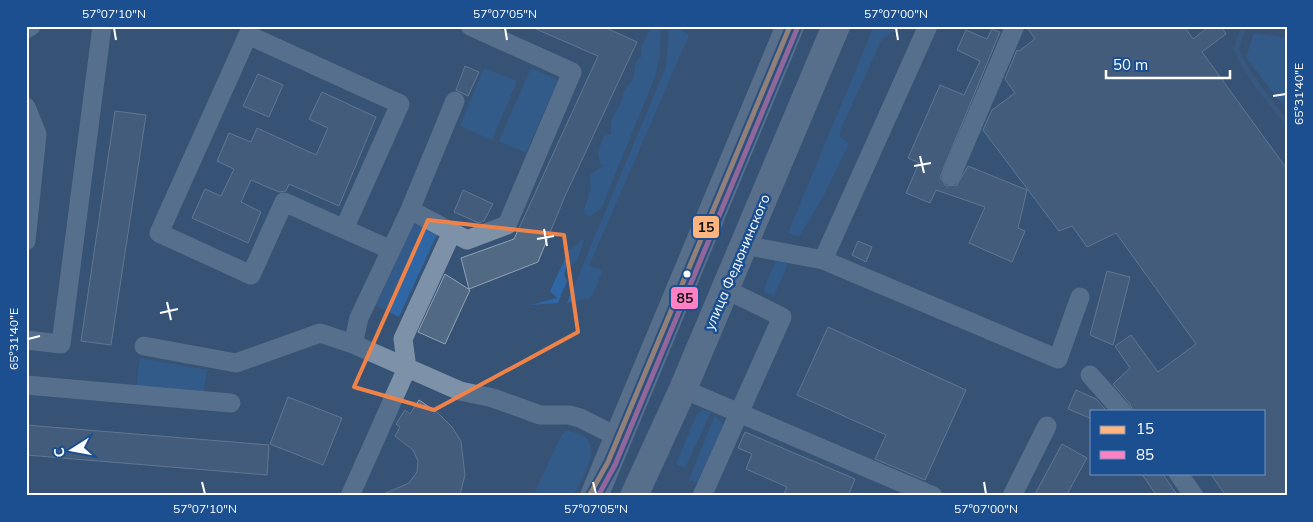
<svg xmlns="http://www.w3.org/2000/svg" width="1313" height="522" viewBox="0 0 1313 522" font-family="Mulish,sans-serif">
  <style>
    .green { fill: #2f66a5 }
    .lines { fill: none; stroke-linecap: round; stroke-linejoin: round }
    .stream { stroke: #3b618d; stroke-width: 5 }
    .building { fill: #526984; stroke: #92a2b6 }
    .minor { stroke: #7d92a8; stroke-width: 19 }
    .highway { stroke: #7e92a7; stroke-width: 28 }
    .bus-1-casing { stroke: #1b4f8f; stroke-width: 9 }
    .bus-2-casing { stroke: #1b4f8f; stroke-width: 9 }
    .bus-1 { stroke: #ffb580; stroke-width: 5 }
    .bus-2 { stroke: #ff80c5; stroke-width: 5 }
    .marked { fill: none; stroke: #ee8249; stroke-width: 4; stroke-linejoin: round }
    .ticks { fill: none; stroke: #fff; stroke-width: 2 }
    .bus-dot { fill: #fff; stroke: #1b4f8f; stroke-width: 2 }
    .labels { text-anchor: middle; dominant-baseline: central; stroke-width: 5; stroke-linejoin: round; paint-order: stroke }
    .street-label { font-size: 14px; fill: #fff; stroke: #1b4f8f }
    .line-badge { stroke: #1b4f8f; stroke-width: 2 }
    .pale-badge-label { font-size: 14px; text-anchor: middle; font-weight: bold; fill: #111 }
    .neatline { fill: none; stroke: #fff; stroke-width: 2 }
    .ticks-label { font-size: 12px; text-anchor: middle; fill: #fff }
  </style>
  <rect width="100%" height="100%" fill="#365274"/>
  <!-- green -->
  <path class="green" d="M643,26h18l-1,27 -4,21 -55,135 -11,7 -5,-1 -1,-5 7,-22 -1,-13 14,-9 -4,-3 -2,-11 6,-16 7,-2v-13l11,-21 2,-10 9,-10 3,-19 5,-4v-9l9,-18z
    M669,26h6l14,9 -100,231 9,2 4,4 -11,26 -24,5 99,-236z
    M874,26h25l-18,15 -41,90v5l9,8 -24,49 -26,44 -11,-4z
    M1254,33l33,5v73l-41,-54z
    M484,68l33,13 -25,59 -32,-14z
    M531,68l27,12 -32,73 -27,-12z
    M414,224l23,11 -38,82 -23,-11z
    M585,238l-9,25 -9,2 -3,10 3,6 -9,22 -28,2 27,-7 -7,-7 19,-41z
    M778,256l11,5 -15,35 -11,-5z
    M140,358l67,12 -4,26 -67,-7z
    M703,410l8,2 -26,56 -9,-4 21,-50z
    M715,415l8,10 -26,58 -8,-3z
    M568,430l18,7c13,18 -4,41 -13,59h-40l29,-62z"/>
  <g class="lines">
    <!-- stream -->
    <path class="stream" d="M1244,26l-8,23c12,27 32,51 51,74"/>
  </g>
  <!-- building -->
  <path class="building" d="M529,26h73l35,16 -72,154 -27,66 -69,27 -8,-31 53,-19 84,-183z
    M1026,26h158l9,13 17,-13h11l5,8 -24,18 85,117v327h-61l-16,-23h54v-62h-131l-3,-7 -17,-20 17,-16 -15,-22 16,-11 27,37 38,-28 -80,-111 -29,14 -15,-21 -13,5 -76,-101 9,-20 23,-17 -10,-14 12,-29 2,1 16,-12z
    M992,29l8,3 -60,145 6,9 11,-1 11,-19 59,24 -9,38 7,3 -13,31 -43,-19 16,-36 -49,-17 -6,13 -24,-10 13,-30 -11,-5 32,-73 24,10 16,-34 -23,-11 9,-20 21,9z
    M465,66l14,6 -11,24 -12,-6z
    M258,74l25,11 -14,32 -26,-11z
    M322,92l54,25 -37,89 -50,-22 -3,7 -7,1 -28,-12 -10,22 20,10 -13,31 -56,-25 13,-29 16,7 13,-27 -17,-8 12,-28 22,9 6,-14 59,27 12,-27 -19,-9z
    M115,111l31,4 -35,230 -30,-4z
    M463,190l30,14 -9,17 -5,2 -25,-11z
    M858,241l14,6 -6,15 -14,-7z
    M1107,271l23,6 -17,68 -23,-10z
    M445,274l25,16 -25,54 -27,-12z
    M828,327l138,63 -41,90 -50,-21 11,-24 -89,-40z
    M1076,390l20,9 11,12h-15v8l-24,-10z
    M288,397l54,21 -19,47 -53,-21z
    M419,400l19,13 14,14 9,14 4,34 -4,16 -2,5h-80l30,-13 8,-11 1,-11 -5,-11 -18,-14 5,-9 -4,-3 9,-14 5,4z
    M26,425l243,20 -2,30 -241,-20z
    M745,432l110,47 -7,17h-65l4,-9 -41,-18 6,-15 -14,-6z
    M1062,444l25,14 -21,38h-32z
    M1141,473h21l16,23h-21z"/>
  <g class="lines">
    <!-- minor -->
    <path class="minor" d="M26,29l5,-3
      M26,107l11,27 -11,107
      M951,176l64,-150
      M410,210l45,-109
      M344,229l-60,-27 -33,73 -92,-42 89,-198 152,69 -56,125 47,21
      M744,245l79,15 235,99 22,-62
      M823,260l105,-234
      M26,340l35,4 41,-318
      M353,344l6,-26 51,-108 57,30 40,-15 65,-153 -102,-46
      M144,346l92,17 84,-30 33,11 107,47 33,7 47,17h29l11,3 38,19
      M1090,375l32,36
      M26,385l205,18
      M683,389l250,107
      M1178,473l16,23
      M350,496l57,-128 -4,-29 49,-107
      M702,496l80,-179 -57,-28
      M1012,496l35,-70"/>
    <!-- highway -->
    <path class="highway" d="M594,496l196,-470
      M634,496l49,-107 153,-363"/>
    <!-- bus-1 casing -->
    <g class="bus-1-casing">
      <path id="bus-1" d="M589,496l19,-34 182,-436"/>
    </g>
    <!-- bus-2 casing -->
    <g class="bus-2-casing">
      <path id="bus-2" d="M598,496l17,-31 182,-436"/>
    </g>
    <!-- bus-1 -->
    <use href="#bus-1" class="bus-1"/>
    <!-- bus-2 -->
    <use href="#bus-2" class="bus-2"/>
  </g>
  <!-- marked area -->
  <path d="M0 0H1313V522H0ZM428,220l136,15 14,97 -144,78 -80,-23z" fill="#365274" fill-opacity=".55" fill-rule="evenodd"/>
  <path class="marked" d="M428,220l136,15 14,97 -144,78 -80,-23z"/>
  <!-- ticks -->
  <path class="ticks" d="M114,28l2,12M505,28l2,12M896,28l2,12M1273,96l13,-2M920,156l4,17M914,166l17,-3M544,229l3,17M537,239l17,-3M167,302l4,18M160,313l18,-4M28,339l12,-3M202,482l3,12M593,482l3,12M984,482l2,12"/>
  <!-- markers -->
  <circle class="bus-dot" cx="687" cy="274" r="4.5"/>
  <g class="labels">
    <!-- street labels -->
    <g class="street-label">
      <text transform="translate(737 262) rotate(-67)">улица Федюнинского</text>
    </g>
  </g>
  <g class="line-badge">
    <rect x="692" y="215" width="28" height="24" rx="5" fill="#ffb580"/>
    <rect x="670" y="286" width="29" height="24" rx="5" fill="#ff80c5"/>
  </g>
  <g class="pale-badge-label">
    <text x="706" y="232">15</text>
    <text x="685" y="303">85</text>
  </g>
  <!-- border -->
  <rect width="1313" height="522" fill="none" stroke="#1b4f8f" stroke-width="55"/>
  <!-- legend -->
  <rect x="1090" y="410" width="175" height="65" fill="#1b4f8f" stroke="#7695bc"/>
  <rect x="1100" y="426" width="25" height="8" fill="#ffb580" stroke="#7695bc"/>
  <text x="1136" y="434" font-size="15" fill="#ffffff">15</text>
  <rect x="1100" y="451" width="25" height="8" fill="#ff80c5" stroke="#7695bc"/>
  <text x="1136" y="460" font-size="15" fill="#ffffff">85</text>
  <!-- north arrow -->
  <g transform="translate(72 450) rotate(259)" stroke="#1b4f8f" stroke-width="4" paint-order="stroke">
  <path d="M0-4L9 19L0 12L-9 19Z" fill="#ffffff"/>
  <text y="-8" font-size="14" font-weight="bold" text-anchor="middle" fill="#ffffff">С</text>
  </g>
  <!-- scale -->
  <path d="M1106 70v8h124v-8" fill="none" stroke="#ffffff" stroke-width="2.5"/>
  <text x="1113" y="70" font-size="15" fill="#ffffff" stroke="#1b4f8f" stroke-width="4" paint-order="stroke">50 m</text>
  <rect x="28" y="28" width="1258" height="466" class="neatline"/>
  <g class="ticks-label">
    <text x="114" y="18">57°07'10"N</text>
    <text x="505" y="18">57°07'05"N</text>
    <text x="896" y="18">57°07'00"N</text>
    <text transform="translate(1299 94) rotate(-90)" y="4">65°31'40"E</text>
    <text transform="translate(14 339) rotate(-90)" y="4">65°31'40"E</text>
    <text x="205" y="513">57°07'10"N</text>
    <text x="596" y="513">57°07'05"N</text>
    <text x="986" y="513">57°07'00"N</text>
  </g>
</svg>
